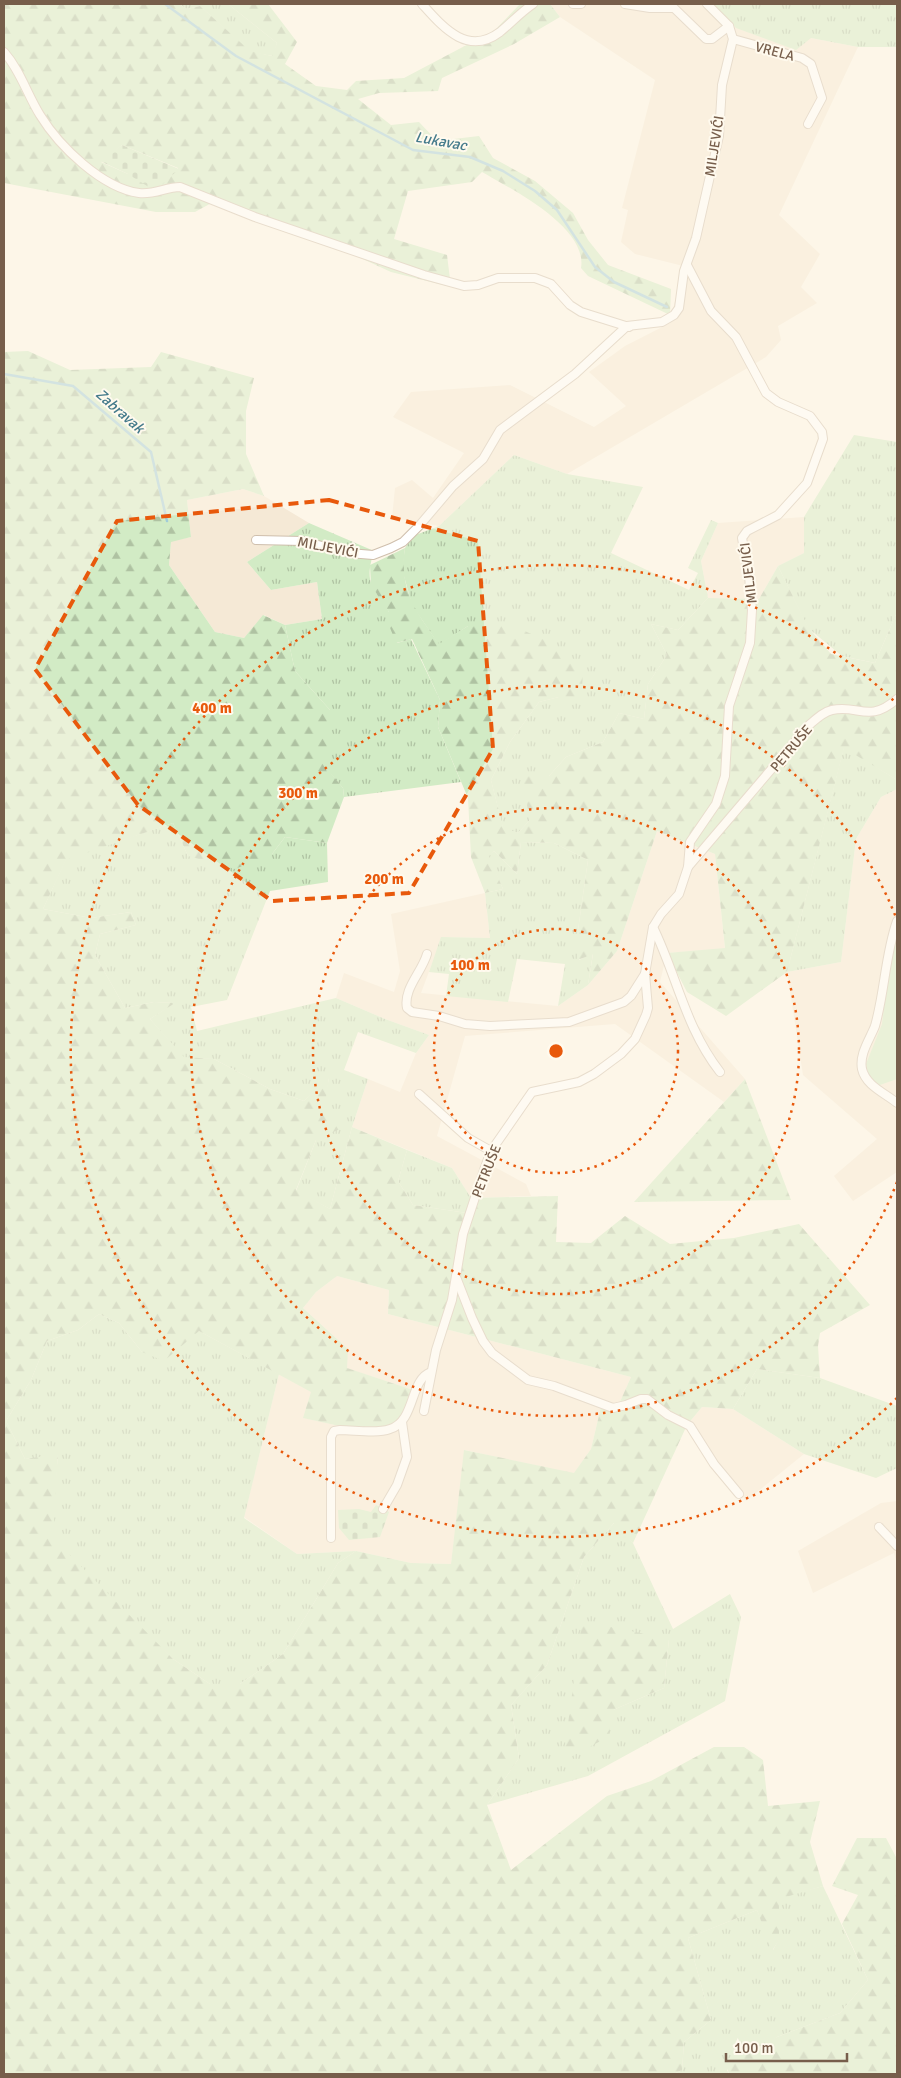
<svg xmlns="http://www.w3.org/2000/svg" width="901" height="2078" font-family="Signika,sans-serif">
<defs>
<pattern id="grass-tufts" width="24" height="20" patternUnits="userSpaceOnUse" patternTransform="scale(1.25)"><rect width="24" height="20" fill="#d2ebc5"/><path d="M3 7l-1-3M5 7V3M7 7l1-3M15 17l-1-3M17 17v-4M19 17l1-3" fill="none" stroke="#afc2a2"/></pattern>
<pattern id="forest-firs" width="22" height="20" patternUnits="userSpaceOnUse" patternTransform="scale(1.25)"><rect width="22" height="20" fill="#d2ebc5"/><path d="M5 1l3.5 6h-7zM16 11l3.5 6h-7z" fill="#afc2a2"/></pattern>
<pattern id="cemetery-stones" width="16" height="16" patternUnits="userSpaceOnUse" patternTransform="scale(1.25)"><rect width="16" height="16" fill="#d2ebc5"/><path d="M2 7V4a2 2 0 0 1 4 0v3zM10 15v-3a2 2 0 0 1 4 0v3z" fill="#afc2a2"/></pattern>
</defs>
<rect width="100%" height="100%" fill="#fdf6e8"/>
<g fill="#f5e9d6">
<path d="M550 4H704L811 38 858 47 779 215 820 254 801 287 817 303 778 326 781 340 766 357 567 474 514 455 439 526 392 518 395 488 412 480 433 498 464 453 393 417 411 392 510 385 594 427 626 406 589 372 625 346 670 323 683 266 635 254 621 242 628 210 622 208 655 80 560 17Z"/>
<path d="M243 489 264 496 309 523 247 562 271 590 317 582 322 619 285 625 264 615 244 638 215 632 169 565 171 541 191 537 187 500Z"/>
<path d="M804 517V553L778 566 759 599 708 598 701 561 718 523Z"/>
<path d="M897 789V1172L853 1201 834 1176 877 1139 803 1075 787 972 841 962 856 839 881 797Z"/>
<path d="M657 831 715 854 725 949 667 953 660 982 745 1079 724 1102 615 1024 465 1036 437 1136 526 1184 531 1196 471 1198 452 1168 352 1127 368 1079 400 1092 416 1053 429 1035 385 1019 336 998 344 973 394 992 400 971 391 914 485 893 490 938 442 937 421 993 558 1006 588 985 617 951Z"/>
<path d="M337 1276 389 1290 388 1314 631 1377 619 1404 601 1407 591 1449 574 1474 465 1450 451 1564 411 1563 356 1551 297 1554 244 1517 279 1374 312 1392 304 1418 344 1427 413 1390 346 1368 348 1349 303 1308 316 1292Z"/>
<path d="M702 1407 733 1409 804 1454 746 1501 687 1425Z"/>
<path d="M897 1501V1564L894 1553 813 1593 798 1551 881 1503Z"/>
</g>
<g fill="url(#grass-tufts)" fill-rule="evenodd">
<path d="M179 4H228L277 43 273 56 250 52 200 6 187 9Z"/>
<path d="M712 4H896L897 47H858L811 38 796 50 736 28Z"/>
<path d="M854 435 897 442V612L875 663 842 656 808 628 778 566 804 553V517Z"/>
<path d="M514 455 567 474 643 487 611 553 689 590 698 573 688 568 711 520 718 523 701 561 708 598 678 630 651 624 667 655 648 684 644 719 619 713 603 742 566 757 549 776 530 820 518 833 503 828 491 780 510 742 539 702 559 697 468 626 439 645 412 605 402 569 405 548 413 536 439 526Z"/>
<path d="M309 523 374 551C362 590 377 584 389 612 393 622 394 634 397 643L411 639 440 700 438 727 461 782 344 797 343 788 319 760 330 710 295 671 285 625 322 619 317 582 271 590 247 562Z"/>
<path d="M844 747 897 780V789L881 797 856 839 841 962 787 972Z"/>
<path d="M173 823 188 856 272 854 285 837 327 843 328 882 270 891 227 1000 191 1007 197 1031 336 998 385 1019 429 1035 416 1053 358 1032 344 1070 368 1079 352 1127 330 1209 296 1191 316 1140 329 1078 304 1101 270 1089 214 1059 184 1058 150 1019 174 1003 154 1002 125 1008 95 955 100 934 136 925 131 912 91 918 43 909 66 859Z"/>
<path d="M521 842 554 843 588 860 578 930 579 960 593 953 588 985 558 1006 565 964 517 959 508 1002 446 996 449 974 429 972 441 937 490 938 485 893 503 889 488 856 494 851 517 874Z"/>
<path d="M407 1150 452 1168 471 1198 467 1213 413 1205 398 1181Z"/>
<path d="M99 1314 119 1323 142 1352 199 1331 279 1374 244 1518 297 1554 356 1551 338 1563 283 1654 240 1684H210L173 1659 50 1544 58 1455 25 1459 6 1421 31 1380 47 1341 78 1330Z"/>
<path d="M757 1369 820 1378 897 1406V1468L876 1478 804 1454 733 1409Z"/>
<path d="M615 1522 633 1543 673 1629 730 1594 741 1617 725 1701 588 1776 487 1805 519 1758 511 1705 547 1665 584 1557ZM669 1639 664 1688 613 1710Z"/>
<path d="M823 1886 868 1980 840 2013 777 2037 727 2070 729 2074H674L682 2070 684 2042 711 2020 688 1938 757 1910 773 1950 779 1939V1898Z"/>
</g>
<g fill="url(#forest-firs)" fill-rule="evenodd">
<path d="M4 4H179L187 9 200 6 250 51 272 56 277 43 228 4H268L297 42 285 64 316 86 347 90 356 81 404 78 495 30 520 4H550L560 17 514 44 442 78 438 91 379 93 358 99 391 125 419 122 437 141 479 136 493 158 535 181 573 213 588 240 608 265 671 289 670 315 588 276 581 268C588 227 511 189 482 172L472 182 408 191 394 239 447 255 451 287 391 272 291 226 217 200 195 212H156L4 183ZM122 145 178 168V169L128 174 101 162Z"/>
<path d="M28 351 70 370 151 367 161 352 254 378 246 411V454L264 496 243 489 187 500 191 537 171 542 169 565 215 632 244 638 263 615 285 625 295 671 330 710 332 743 320 760 343 788 344 797 327 843 285 837 272 854 235 869 188 856 173 823 66 860 43 909 91 918 131 912 136 925 100 934 95 955 125 1008 154 1002 175 1003 150 1019 184 1057 214 1059 270 1089 304 1101 329 1077 324 1113 340 1129 316 1140 296 1190 330 1209 352 1127 407 1150 398 1181 413 1205 467 1213 471 1198 558 1196 556 1242 591 1243 625 1216 670 1244 734 1238 799 1224 870 1305 820 1333 818 1346 820 1378 757 1369 733 1409 702 1407 687 1425 633 1543 614 1523 584 1557 547 1665 511 1705 519 1758 487 1805 511 1870 607 1796 651 1781 714 1747H744L763 1760 768 1806 820 1801 810 1842 823 1886 779 1899V1940L772 1951 757 1910 688 1938 711 2020 684 2042 682 2070 674 2074H4V352ZM337 1276 389 1290 388 1314 631 1377 619 1404 601 1407 591 1449 574 1473 464 1450 451 1564 411 1563 356 1551 338 1563 283 1654 240 1684H210L173 1659 53 1538 58 1454 25 1459 6 1421 31 1380 47 1341 78 1330 99 1314 119 1323 142 1352 164 1361 199 1331 311 1392 303 1418 344 1427H392L404 1415 413 1390 347 1368 348 1349 303 1308 316 1292Z"/>
<path d="M405 548C399 591 416 611 439 644L468 626H514L555 645 583 673 581 701 559 697 539 702 510 742 491 780 503 827 518 833 530 820 521 775 549 776 566 757 603 742 619 713 644 719 648 684 667 655 651 624 678 630 708 598 759 599 778 566 808 627 831 654 875 663 897 612V780L844 748 787 972 726 1016 687 992 667 953 725 948 715 854 657 831 617 951 588 985 593 954 578 960V930L588 860 554 843 521 842 517 874 494 851 489 856 503 889 485 893 471 857 468 798 438 727 440 700 412 639 396 643 387 620 389 612 371 585 370 565Z"/>
<path d="M745 1079 791 1200 634 1202Z"/>
<path d="M582 1621 669 1639 664 1688 613 1710 608 1737 563 1761Z"/>
<path d="M857 1838H886L897 1859V2074H729L725 2060 777 2037 840 2013 868 1980 842 1924 858 1895 832 1886Z"/>
</g>
<g fill="url(#cemetery-stones)">
<path d="M122 145 179 169 155 191 128 174 100 161Z"/>
<path d="M376 1505 389 1512 380 1537 349 1540 339 1528 338 1510 359 1509 371 1512Z"/>
</g>
<path fill="#d2ebc5" d="M897 931V1079L877 1086 869 1077 866 1064 882 1024 888 974Z"/>
<g fill="none" stroke-linecap="round" stroke-linejoin="round">
<g stroke="#a1ccd9" stroke-width="2.5">
<path d="M165 4 236 56 413 150 470 157 503 171 535 191 557 210 595 267 614 282 667 307"/>
<path d="M4 374 73 386 151 452 167 521"/>
</g>
<g stroke="#cfbfad" stroke-width="10">
<g id="minor">
<path d="M422 4C442 26 467 57 500 32 511 23 521 12 533 4"/>
<path d="M573 4H581"/>
<path d="M625 4 650 8H674L706 39H712L729 26"/>
<path d="M733 39 802 58 811 64 822 98 808 124"/>
<path d="M4 52C20 70 27 94 40 115 59 146 102 188 139 193 154 195 166 187 180 187L255 217 424 275 464 286 478 285 498 278H535L551 284 570 305 581 312 629 327"/>
<path d="M256 540 303 541 349 553 373 555 391 548 403 542 419 526 453 486 483 459 500 430 575 374 627 326 662 322 674 315 679 308 684 271 696 238 719 136 722 85 733 39 729 26 707 4"/>
<path d="M688 867 809 725C816 719 823 712 832 710 859 704 868 724 897 699"/>
<path d="M897 921C885 955 885 991 875 1026 870 1039 859 1054 862 1069 866 1086 885 1093 897 1103"/>
<path d="M653 927C677 976 685 1027 720 1072"/>
<path d="M427 954C422 972 403 989 407 1008L412 1012 439 1016 465 1024 490 1026 569 1022 624 1002 631 996 645 974"/>
<path d="M419 1094 468 1138 491 1151"/>
<path d="M456 1277 472 1318 483 1341 492 1353 528 1380 554 1386 613 1408 626 1405 641 1399H647L668 1415 690 1426 714 1464 739 1494"/>
<path d="M424 1411 436 1350 452 1300 463 1234 484 1170 491 1151 532 1092 579 1082 594 1074 621 1054 635 1039 646 1015 648 1008 645 974 653 927 661 914 679 894 688 867 690 842 716 804 725 776 729 706 750 643 752 610 749 576 742 538 747 531 778 515 807 483 823 439 822 432 810 416 778 402 766 393 736 337 711 311 687 265"/>
<path d="M383 1509 397 1485 407 1457 402 1422"/>
<path d="M879 1527 897 1546"/>
<path d="M331 1538V1437L334 1431 340 1430C355 1430 376 1434 390 1429 416 1421 409 1380 431 1372"/>
</g>
</g>
<use href="#minor" stroke="#fff" stroke-width="8"/>
</g>
<path d="M0 0H901V2078H0ZM329 500 478 541 493 749 409 893 272 901 138 805 35 669 117 521Z" fill="#fdf6e8" fill-opacity=".55" fill-rule="evenodd"/>
<path fill="none" stroke="#e8590c" stroke-width="4" stroke-dasharray="10 6" stroke-linejoin="round" d="M329 500 478 541 493 749 409 893 272 901 138 805 35 669 117 521Z"/>
<g fill="none" stroke="#e8590c" stroke-width="2.5" stroke-dasharray="2.5 5">
<circle cx="556" cy="1051" r="122"/>
<circle cx="556" cy="1051" r="243"/>
<path d="M897 1182A365 365 0 1 1 897 920"/>
<path d="M897 1398A486 486 0 1 1 897 704"/>
</g>
<g text-anchor="middle" stroke-width="4" stroke-linejoin="round" paint-order="stroke">
<g font-size="14" fill="#775e4b" stroke="#fffaee">
<text transform="translate(775 51) rotate(15)" y="5">VRELA</text>
<text transform="translate(714 146) rotate(-81)" y="5">MILJEVIĆI</text>
<text transform="translate(328 547) rotate(11)" y="5">MILJEVIĆI</text>
<text transform="translate(748 573) rotate(-97)" y="5">MILJEVIĆI</text>
<text transform="translate(791 748) rotate(-50)" y="5">PETRUŠE</text>
<text transform="translate(486 1171) rotate(-68)" y="5">PETRUŠE</text>
</g>
<g font-size="15" font-style="italic" fill="#447a8b" stroke="#fffaee">
<text transform="translate(441 141) rotate(10)" y="5">Lukavac</text>
<text transform="translate(120 411) rotate(41)" y="5">Zabravak</text>
</g>
</g>
<circle cx="556" cy="1051" r="8" fill="#e8590c" stroke="#fffaee" stroke-width="2.5"/>
<g font-size="15" text-anchor="middle" font-weight="bold" fill="#e8590c" stroke="#fffaee" stroke-width="4" stroke-linejoin="round" paint-order="stroke">
<text x="212" y="713">400 m</text>
<text x="298" y="798">300 m</text>
<text x="384" y="884">200 m</text>
<text x="470" y="970">100 m</text>
</g>
<rect width="901" height="2078" fill="none" stroke="#775e4b" stroke-width="10"/>
<path d="M726 2053v8h121v-8" fill="none" stroke="#775e4b" stroke-width="2.5"/>
<text x="734" y="2053" font-size="15" fill="#775e4b" stroke="#fffaee" stroke-width="4" paint-order="stroke">100 m</text>
</svg>
